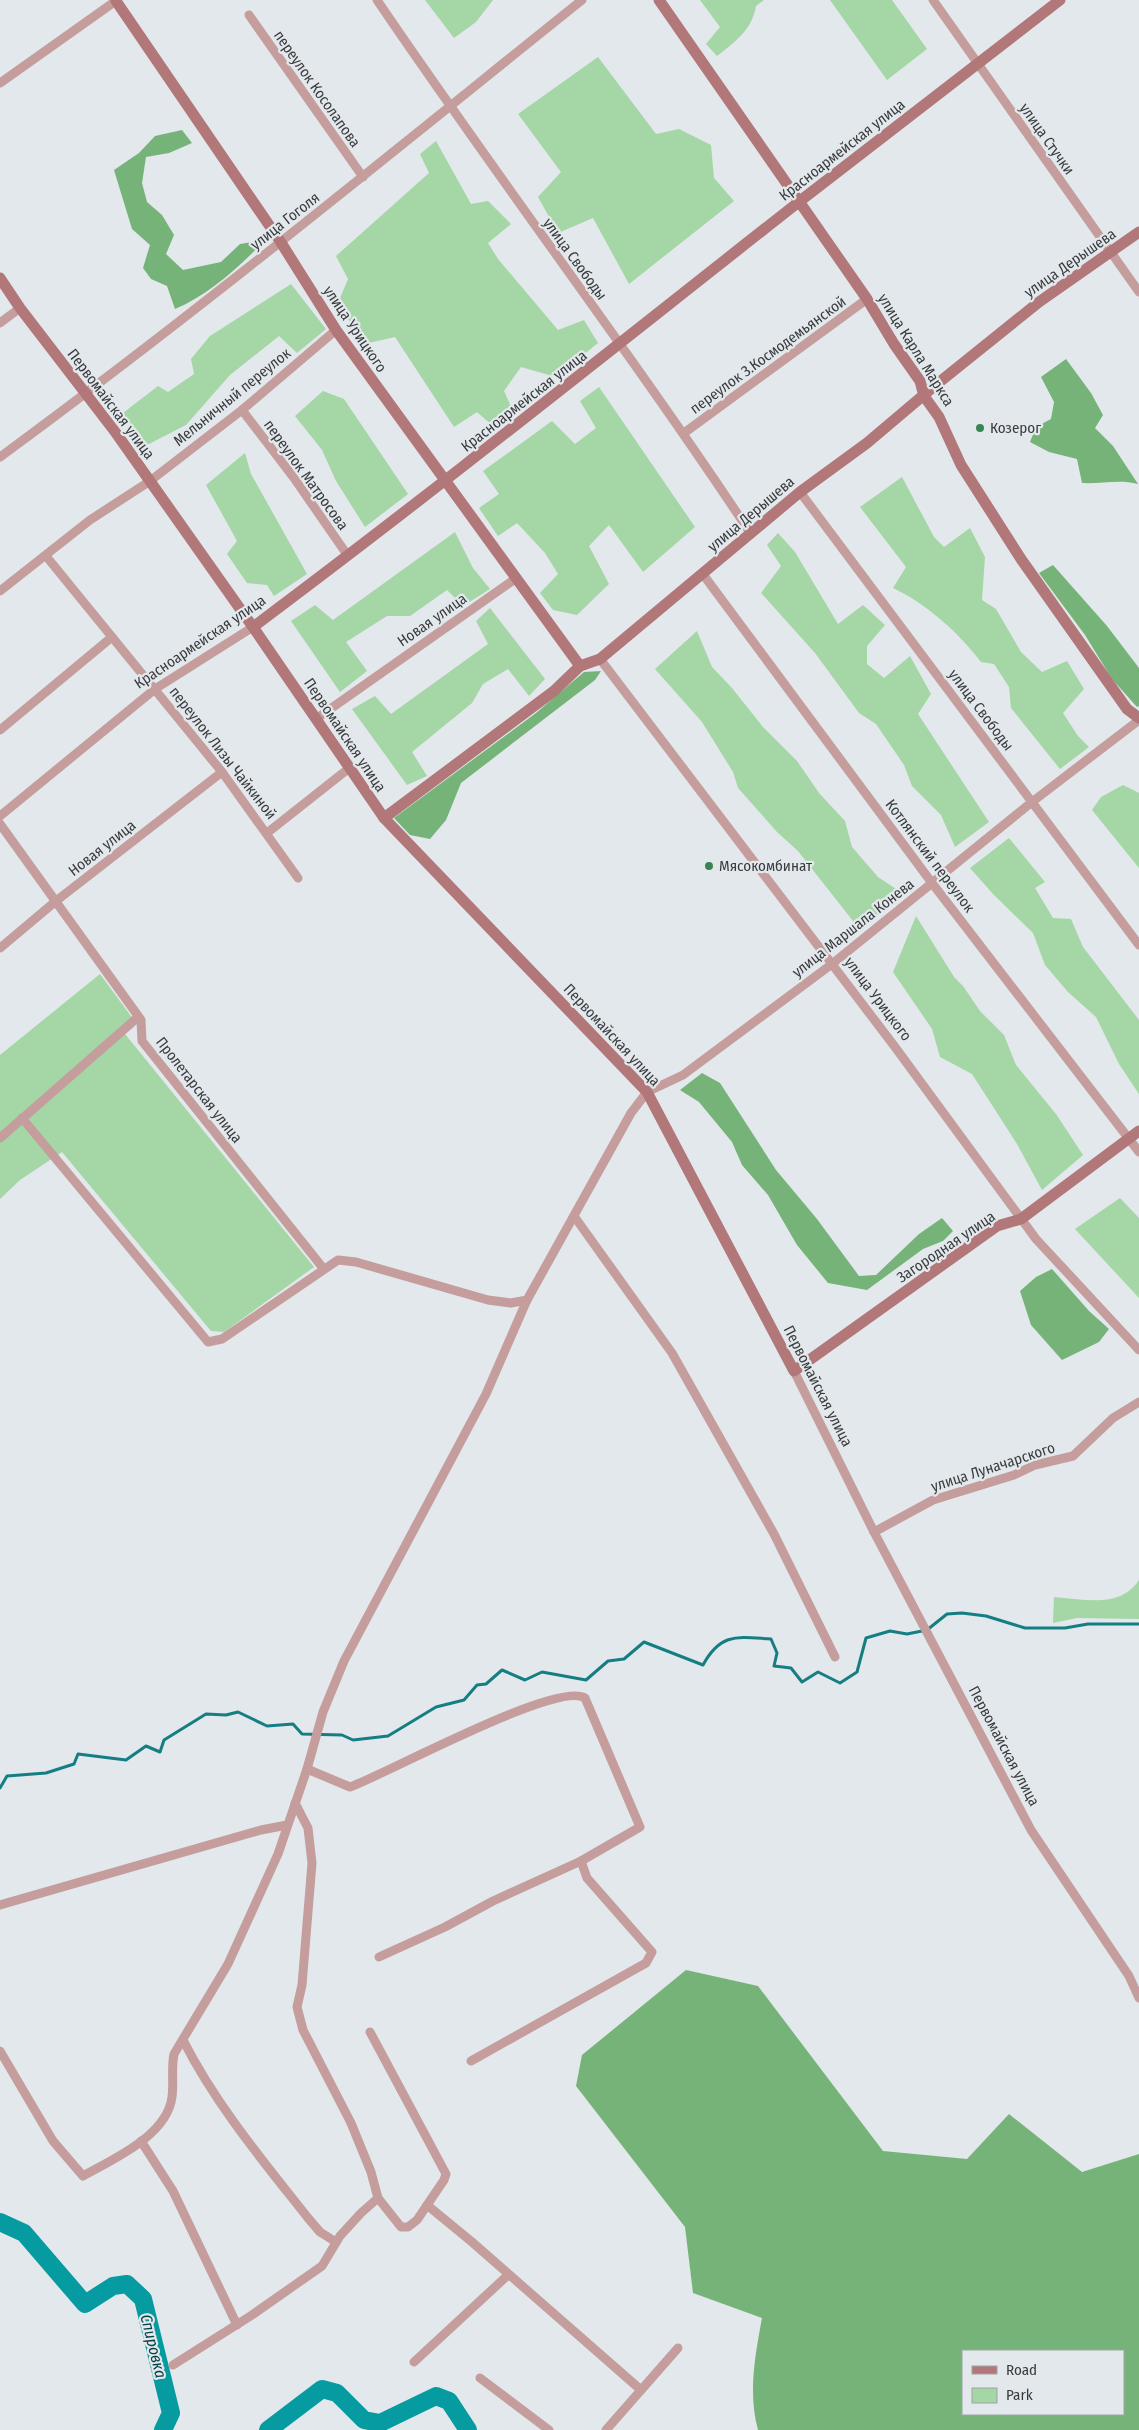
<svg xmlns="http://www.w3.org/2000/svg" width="1139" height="2430" font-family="'Fira Sans Condensed',sans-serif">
<rect width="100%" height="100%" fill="#e2e8ec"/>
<g fill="#a5d6a6">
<path d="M425 0H493L476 22 454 38Z"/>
<path d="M700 0H764L756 6C752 30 735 42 717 56L706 44 720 27Z"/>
<path d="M830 0H892L927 49 887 80Z"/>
<path d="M598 57 656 134 679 129 711 145 714 178 734 201 629 284 593 218 558 233 538 197 561 172 518 114Z"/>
<path d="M436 141 471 204 488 201 511 224 488 243 498 259 558 330 584 320 598 343 556 377 521 367 504 391 514 413 494 427 477 412 454 427 395 337 364 344 338 303 348 279 336 256 429 173 420 154Z"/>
<path d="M291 284 326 329 297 353 279 336 230 375 186 425 145 446 123 413 158 386 168 392 194 374 191 359 210 336Z"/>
<path d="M599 387 695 527 643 572 609 525 589 546 609 584 577 615 553 610 540 593 558 574 545 553 517 523 498 536 479 508 499 494 483 471 552 421 575 444 596 428 580 401Z"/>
<path d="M323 391 344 399 408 494 365 527 336 481 322 450 295 416Z"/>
<path d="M245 453 251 474 307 574 274 596 267 585 247 583 227 554 237 541 206 485Z"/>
<path d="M902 477 934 537 944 547 970 528 985 557 982 600 996 609 1021 652 1042 672 1067 661 1084 689 1063 713 1078 736 1089 747 1060 769 1011 708 1009 687 994 664 981 662C959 633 927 604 893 588L906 567 860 507Z"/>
<path d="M455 532 473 568 490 589 463 606 447 590 410 616H387L346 642 367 671 340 692 291 621 315 605 333 620Z"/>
<path d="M778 533 795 552 838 624 863 605 885 625 867 646V664L884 678 910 656 931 694 918 714 989 822 955 847 941 815 912 786 904 765 876 724 859 713 815 653 761 593 781 566 767 545Z"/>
<path d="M490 608 545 679 529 696 508 669 483 684 472 703 412 752 427 776 407 785 352 709 375 696 391 714 488 644 476 621Z"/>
<path d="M697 631 712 667 732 688 763 727 797 761 819 793 845 821 852 847 878 877 902 893 860 930 798 851 777 832 738 788 733 772 702 722 655 669Z"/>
<path d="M1123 785 1139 793V868L1092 810 1101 797Z"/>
<path d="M1009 838 1045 882 1035 888 1053 918 1071 919 1083 947 1139 1020V1094L1119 1064 1096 1017 1068 992 1045 965 1033 933 993 894 970 868Z"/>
<path d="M916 916 954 977 963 986 980 1011 1004 1035 1016 1065 1056 1114 1083 1155 1042 1190 1017 1144 972 1074 940 1057 932 1029 893 972Z"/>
<path d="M100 974 136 1023 125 1034 314 1267 224 1332 211 1331 62 1152 20 1180 0 1199V1055Z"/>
<path d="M1120 1198 1139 1218V1298L1075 1229Z"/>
<path d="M1139 1580V1619L1077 1618 1053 1623 1054 1597C1084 1599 1120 1609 1139 1580Z"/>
</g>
<g fill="#76b378" fill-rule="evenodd">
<path d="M182 130 192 143 169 153 146 157 142 183 147 202 162 215 174 235 166 254 183 270 221 262 240 244 265 240C240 266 209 295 175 309L167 286 151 279 143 268 150 245 132 229 114 170 139 153 155 136Z"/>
<path d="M1066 359 1091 393 1103 415 1095 428 1113 446 1138 484C1120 479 1101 484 1082 483L1077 459 1049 452 1030 442 1036 427 1051 419 1054 402 1041 377Z"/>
<path d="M1053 565 1107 626 1139 668V706L1137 707 1112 679 1085 635 1039 573Z"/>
<path d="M601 671 595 680 461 783 446 820 430 839 410 835 394 818 536 713 584 672Z"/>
<path d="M702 1073 720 1083 776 1170 817 1219 859 1276 876 1275 919 1234 942 1218 953 1231 943 1241 923 1249 867 1290 828 1283 797 1245 768 1195 742 1165 732 1142 699 1102 680 1090Z"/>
<path d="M1052 1269 1089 1311 1109 1329 1099 1342 1062 1360 1031 1325 1020 1291 1036 1277Z"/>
<path d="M686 1970 758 1986 883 2151 967 2159 1009 2114 1082 2172 1139 2154V2430H758C748 2393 755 2356 762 2318L693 2293 685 2227 576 2086 582 2055ZM963 2351H1123V2414H963Z"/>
</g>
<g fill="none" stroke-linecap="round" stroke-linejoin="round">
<path stroke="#157e82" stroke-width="3" d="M0 1788 7 1776 46 1773 74 1764 78 1754 126 1760 146 1746 160 1752 164 1740 206 1714 226 1715 238 1712 267 1726 293 1724 302 1734 342 1735 353 1740 388 1736 436 1707 464 1700 477 1685 486 1684 502 1670 525 1680 542 1672 586 1680 608 1661 624 1659 644 1642 703 1665C721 1632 738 1637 771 1639L777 1653 774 1666 791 1668 802 1682 818 1672 840 1683 857 1672 866 1638 890 1631 907 1634 927 1630 947 1614 962 1613 986 1616 1025 1628H1065L1088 1624H1139"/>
<g stroke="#059ba0" stroke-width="18">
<path d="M0 2222 24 2233 85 2304 113 2286 127 2284 143 2299 171 2413 163 2430"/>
<path d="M268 2430 322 2389 337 2393 364 2420 380 2423 436 2396 449 2401 468 2430"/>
</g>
<g stroke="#c59d9d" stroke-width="9">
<path d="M377 0C499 180 631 353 751 534"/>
<path d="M933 0 1139 292"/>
<path d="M249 15 363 177"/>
<path d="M0 83 117 0"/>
<path d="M0 323 20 308"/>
<path d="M242 410 294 478 348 556"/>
<path d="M684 433 867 299"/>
<path d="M0 457C199 311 390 154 582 0"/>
<path d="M800 492 1139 945"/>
<path d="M46 556 222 772 298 878"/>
<path d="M702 573 932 883 1139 1152"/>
<path d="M0 591 90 520 150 481 242 410 336 330"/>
<path d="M600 659 895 1047 1036 1239 1139 1350"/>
<path d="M316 719 515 579"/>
<path d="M0 730 112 637"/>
<path d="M0 816 155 689 253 627"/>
<path d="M0 824 141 1020 142 1041 323 1268"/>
<path d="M267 833 348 769"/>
<path d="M0 948 56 901 222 772"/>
<path d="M22 1118 208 1342 222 1339 338 1260 356 1262 488 1300 511 1303 527 1300 631 1113 647 1092 683 1075 832 964 1032 802 1139 720"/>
<path d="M0 1138 138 1017"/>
<path d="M574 1216 672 1353 774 1534 835 1657"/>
<path d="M794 1371 874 1532 1031 1830 1129 1976 1139 1998"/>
<path d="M874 1532 933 1500 1014 1475 1035 1465 1073 1456 1113 1418 1139 1402"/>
<path d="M307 1769 350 1787C386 1774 558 1680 585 1698L640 1827 581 1861 493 1901 445 1927 379 1957"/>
<path d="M295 1803 308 1828 312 1863 302 1985 297 2007 303 2030 351 2123 371 2172 378 2198 401 2227H408L417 2220 444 2180 446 2174 370 2032"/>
<path d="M0 1905 261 1830 287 1825"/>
<path d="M183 2040C216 2105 263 2161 308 2218L320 2232 336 2242"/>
<path d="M0 2051 53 2141 83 2176C113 2159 167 2136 172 2097 174 2082 171 2069 174 2054L228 1964 278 1854 307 1769 323 1712 344 1661 486 1394 527 1300"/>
<path d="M471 2061 646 1963 652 1952 587 1878 581 1861"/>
<path d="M141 2141 173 2191 237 2325"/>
<path d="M427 2205 472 2242 641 2390"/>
<path d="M414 2362 508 2275"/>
<path d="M173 2365 252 2315 322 2266 340 2236 361 2213 378 2198"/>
<path d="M480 2378 549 2430"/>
<path d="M606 2430 678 2348"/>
</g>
<g stroke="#b27879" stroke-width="11">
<path d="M659 0 867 299 894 344 920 381 924 396 939 417 961 465 1021 559 1127 709 1139 718"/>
<path d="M116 1 280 241 336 330 580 666"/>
<path d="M0 278 20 308 116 433 253 627 384 818 647 1092 794 1371 997 1226 1021 1219 1139 1131"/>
<path d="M253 627C439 488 618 344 800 201 887 134 974 67 1060 0"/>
<path d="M384 818 554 691 580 666 600 659 800 492 867 443 932 388 1039 302 1139 232"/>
</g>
</g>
<g fill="#388453" stroke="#e2e8ec" stroke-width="2">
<circle cx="980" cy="428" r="5"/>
<circle cx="709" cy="866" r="5"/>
</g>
<g text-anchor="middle" stroke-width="4.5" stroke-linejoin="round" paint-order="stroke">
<g font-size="15" fill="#393b3d" stroke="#e2e8ec">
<text transform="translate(317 89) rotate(55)" y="5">переулок Косолапова</text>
<text transform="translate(1047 139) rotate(55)" y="5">улица Стучки</text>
<text transform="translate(842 150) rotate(-38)" y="5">Красноармейская улица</text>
<text transform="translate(285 221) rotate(-38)" y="5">улица Гоголя</text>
<text transform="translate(575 259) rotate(54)" y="5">улица Свободы</text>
<text transform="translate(1070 263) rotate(-35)" y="5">улица Дерышева</text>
<text transform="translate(355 329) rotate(56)" y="5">улица Урицкого</text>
<text transform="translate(916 350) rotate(58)" y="5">улица Карла Маркса</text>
<text transform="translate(768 355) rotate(-36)" y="5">переулок З.Космодемьянской</text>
<text transform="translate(232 397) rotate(-39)" y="5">Мельничный переулок</text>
<text transform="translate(524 401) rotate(-38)" y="5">Красноармейская улица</text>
<text transform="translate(111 404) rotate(53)" y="5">Первомайская улица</text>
<text transform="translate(306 475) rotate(54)" y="5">переулок Матросова</text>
<text transform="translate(751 514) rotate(-40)" y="5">улица Дерышева</text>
<text transform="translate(432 620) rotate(-35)" y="5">Новая улица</text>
<text transform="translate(200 642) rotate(-34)" y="5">Красноармейская улица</text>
<text transform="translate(981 710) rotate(53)" y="5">улица Свободы</text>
<text transform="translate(345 735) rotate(56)" y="5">Первомайская улица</text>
<text transform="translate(223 753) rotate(52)" y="5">переулок Лизы Чайкиной</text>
<text transform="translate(102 848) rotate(-38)" y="5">Новая улица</text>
<text transform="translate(930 856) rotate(53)" y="5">Котлянский переулок</text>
<text transform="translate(853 928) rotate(-38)" y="5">улица Маршала Конева</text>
<text transform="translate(878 999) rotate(53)" y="5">улица Урицкого</text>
<text transform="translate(612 1035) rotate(47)" y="5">Первомайская улица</text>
<text transform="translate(199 1090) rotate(52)" y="5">Пролетарская улица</text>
<text transform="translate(946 1247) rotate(-34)" y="5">Загородная улица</text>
<text transform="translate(818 1386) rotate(63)" y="5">Первомайская улица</text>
<text transform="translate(993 1467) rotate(-18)" y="5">улица Луначарского</text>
<text transform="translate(1004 1746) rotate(62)" y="5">Первомайская улица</text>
</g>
<g font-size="15" fill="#393b3d" stroke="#e2e8ec" text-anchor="start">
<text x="990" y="433">Козерог</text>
<text x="719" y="871">Мясокомбинат</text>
</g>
<g font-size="16" font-style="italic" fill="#084143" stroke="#e2e8ec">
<text transform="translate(154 2346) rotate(76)" y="6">Спировка</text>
</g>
</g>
<rect x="962" y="2350" width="162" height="65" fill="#e2e8ec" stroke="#9ea3a6"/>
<rect x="972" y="2366" width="25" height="8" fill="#b27879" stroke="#9ea3a6"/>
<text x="1006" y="2375" font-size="15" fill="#393b3d">Road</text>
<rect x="972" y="2388" width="25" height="15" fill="#a5d6a6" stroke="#9ea3a6"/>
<text x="1006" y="2400" font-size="15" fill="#393b3d">Park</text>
</svg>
